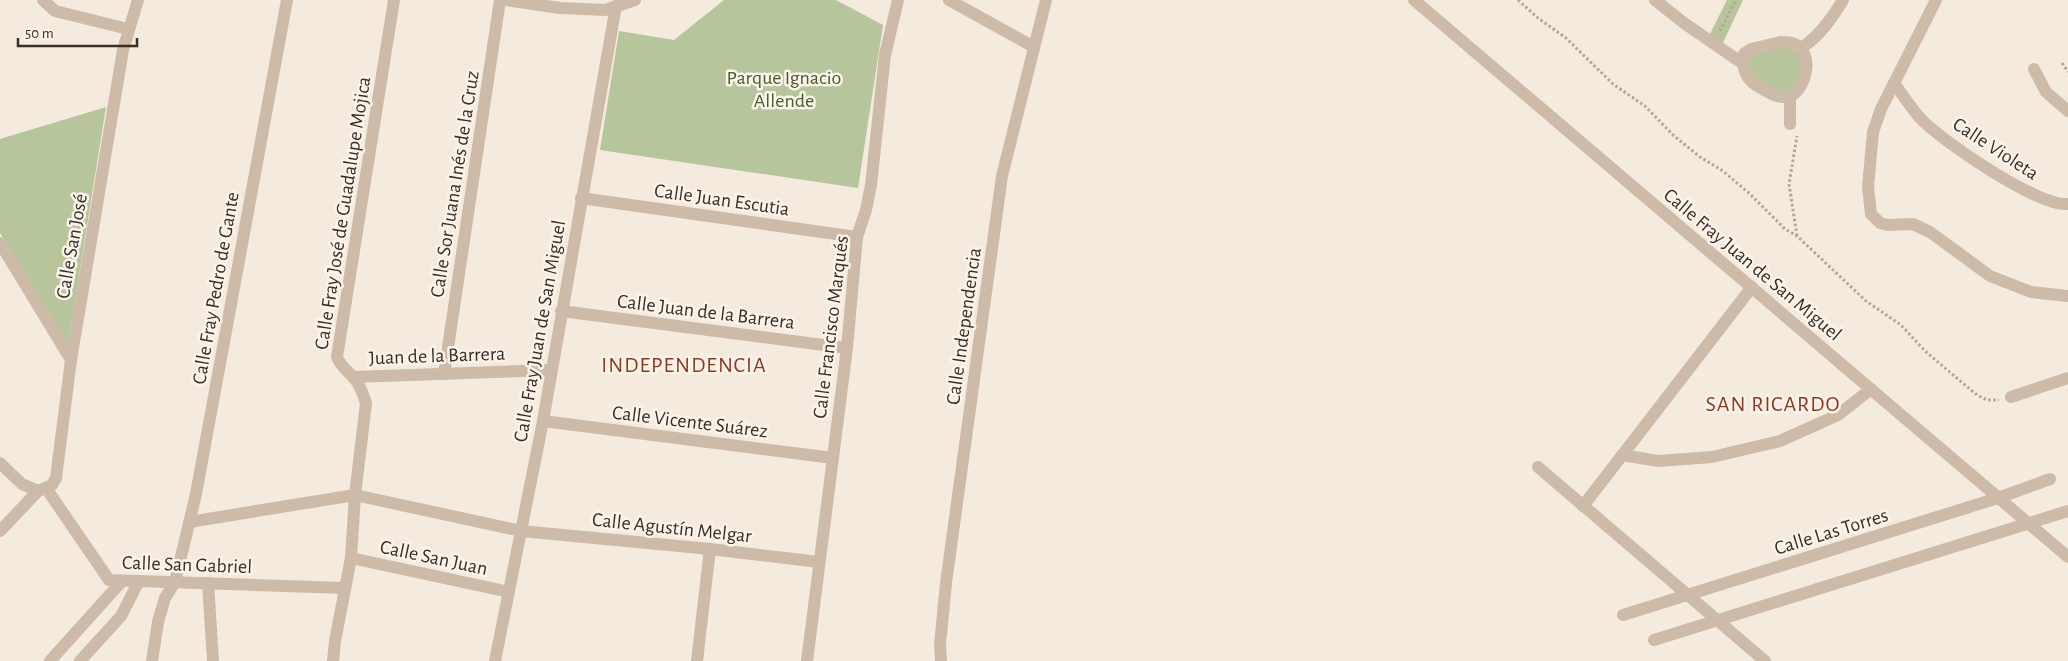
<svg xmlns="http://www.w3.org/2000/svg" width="2068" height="661" font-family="'Alegreya Sans',sans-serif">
<rect width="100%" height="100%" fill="#f5eade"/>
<g fill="#b7c59c">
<path d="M724 0H836L883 25 858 188 600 150 619 31 674 40Z"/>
<path d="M1727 0H1743L1721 47 1708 38Z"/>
<path d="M1780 42 1807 58 1790 97 1755 85 1744 54Z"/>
<path d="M106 107 68 344 0 233V139Z"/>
</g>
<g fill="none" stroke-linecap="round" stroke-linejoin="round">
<g stroke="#baa392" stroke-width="3" stroke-dasharray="2.5 2.5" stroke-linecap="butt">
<path d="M1518 0 1538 18 1566 38 1613 84 1645 106 1673 135 1700 157 1723 171 1750 194 1785 229 1797 236 1866 301 1901 325 1926 352 1977 395 1987 400H1999"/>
<path d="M1720 31 1736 0"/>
<path d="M2062 63 2068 72"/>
<path d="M1797 236 1789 184 1797 136"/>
</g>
<g stroke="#cebaa8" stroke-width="12">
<path d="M43 0 55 11 128 29"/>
<path d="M505 0 560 8 605 10 635 0"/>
<path d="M949 0 1034 47"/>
<path d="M1414 0 2068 557"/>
<path d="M1655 0 1684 23 1742 63"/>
<path d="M1936 0 1881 109 1873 132 1868 187 1871 214 1880 223 1888 225 1913 224 1930 232 1990 276 2031 292 2068 296"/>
<path d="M1780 42C1784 42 1790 42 1795 44 1816 54 1805 94 1787 97 1776 98 1768 92 1759 87 1746 80 1742 68 1744 54L1751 49Z"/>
<path d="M1801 48C1819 37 1832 18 1843 0"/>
<path d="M2034 69 2046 92 2068 111"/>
<path d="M1894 83C1902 94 1910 106 1919 117 1940 140 2038 207 2068 204"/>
<path d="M1790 97V124"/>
<path d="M581 198 857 237"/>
<path d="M0 243 71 360"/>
<path d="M561 311 847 348"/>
<path d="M444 374 500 0"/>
<path d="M354 377 551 370"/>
<path d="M2011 397 2068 378"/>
<path d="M543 421 833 458"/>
<path d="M1622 455 1658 461 1712 457 1780 441 1838 415 1871 389"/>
<path d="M0 463 22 484 38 491"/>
<path d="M1538 467 1765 661"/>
<path d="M46 488 109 580 345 588"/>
<path d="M1583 506 1752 287"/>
<path d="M189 522 355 495 521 531 710 549 819 562"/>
<path d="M0 531 38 491 52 485 56 478 71 360 123 50 138 0"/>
<path d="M351 558 509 592"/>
<path d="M208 583 213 661"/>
<path d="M1623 615 1998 498 2050 479"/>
<path d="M1654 640 2068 511"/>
<path d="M50 661 122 581"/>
<path d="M80 661 121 616 139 581"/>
<path d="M152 661 158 622 165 598 175 582 196 494 287 0"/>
<path d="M333 661 335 641 351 558 355 495 366 403C363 394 360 384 353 377 347 370 341 367 337 357L394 0"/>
<path d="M495 661 543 421 616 6"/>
<path d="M697 661 710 549"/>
<path d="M807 661 847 348 857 237 866 210 871 185 885 55 898 0"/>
</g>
<path stroke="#cebaa8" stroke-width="12" d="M941 661 940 645 946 583 1002 176 1046 0"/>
</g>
<g text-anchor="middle" stroke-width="5" stroke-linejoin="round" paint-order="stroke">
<g font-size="20" fill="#495b2a" stroke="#fbf4eb">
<text x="784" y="84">Parque Ignacio<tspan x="784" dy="23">Allende</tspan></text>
</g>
<g font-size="20" fill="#3a2e29" stroke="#fbf4eb">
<text transform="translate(1996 148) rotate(33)" y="7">Calle Violeta</text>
<text transform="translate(454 184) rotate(-81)" y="7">Calle Sor Juana Inés de la Cruz</text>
<text transform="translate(722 199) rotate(8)" y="7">Calle Juan Escutia</text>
<text transform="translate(342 213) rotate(-81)" y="7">Calle Fray José de Guadalupe Mojica</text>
<text transform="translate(71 246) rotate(-80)" y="7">Calle San José</text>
<text transform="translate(1753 264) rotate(40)" y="7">Calle Fray Juan de San Miguel</text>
<text transform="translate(215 288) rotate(-80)" y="7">Calle Fray Pedro de Gante</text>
<text transform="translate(706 311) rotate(7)" y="7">Calle Juan de la Barrera</text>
<text transform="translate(963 326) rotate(-82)" y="7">Calle Independencia</text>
<text transform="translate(830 327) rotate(-83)" y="7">Calle Francisco Marqués</text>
<text transform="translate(539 331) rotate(-80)" y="7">Calle Fray Juan de San Miguel</text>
<text transform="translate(437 355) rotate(-2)" y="7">Juan de la Barrera</text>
<text transform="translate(690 421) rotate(7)" y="7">Calle Vicente Suárez</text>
<text transform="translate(672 527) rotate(6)" y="7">Calle Agustín Melgar</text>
<text transform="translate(1831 531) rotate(-17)" y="7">Calle Las Torres</text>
<text transform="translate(434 557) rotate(12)" y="7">Calle San Juan</text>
<text transform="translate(187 564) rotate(2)" y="7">Calle San Gabriel</text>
</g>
<g font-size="22" letter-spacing="1" fill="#91371b" stroke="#fbf4eb">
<text x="684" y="372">INDEPENDENCIA</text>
<text x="1773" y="411">SAN RICARDO</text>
</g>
</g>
<path d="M18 38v8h119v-8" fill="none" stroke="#3a2e29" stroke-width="2.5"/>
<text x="25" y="38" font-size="15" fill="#3a2e29" stroke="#fbf4eb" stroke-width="4" paint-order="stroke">50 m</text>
</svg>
